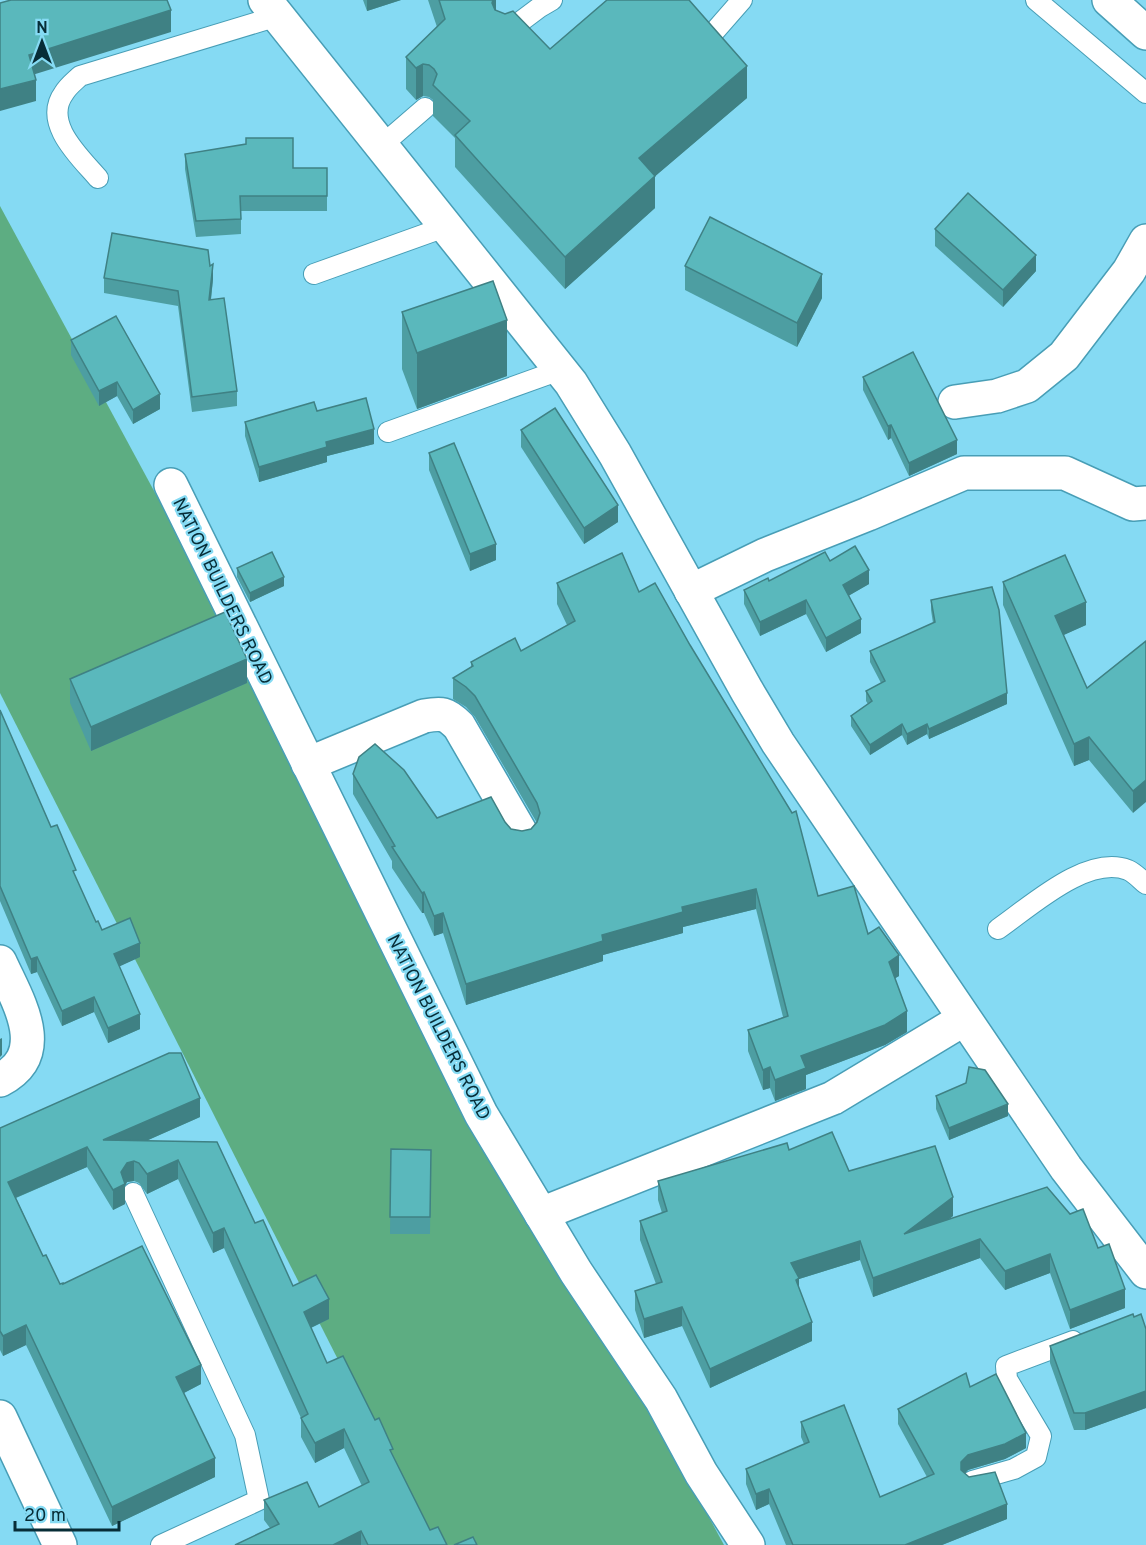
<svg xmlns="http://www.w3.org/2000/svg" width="1146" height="1545" font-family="Overpass,sans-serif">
<rect width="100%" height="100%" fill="#85daf3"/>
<path fill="#5dad82" d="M0 206 724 1545H432L0 693Z"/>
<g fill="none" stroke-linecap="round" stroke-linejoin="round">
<g stroke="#489eb6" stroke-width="22">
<g id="service">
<path d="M1036 0 1146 93"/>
<path d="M714 32 742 0"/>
<path d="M504 34 540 7 552 0"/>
<path d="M381 146 425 108"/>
<path d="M98 178C80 157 42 123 64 93 68 86 75 81 80 76L278 16"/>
<path d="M314 274 445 227"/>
<path d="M388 432 560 370"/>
<path d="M998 929C1030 907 1087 854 1128 870 1135 873 1141 880 1146 884"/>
<path d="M133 1193 245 1435 259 1500 161 1545"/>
<path d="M972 1481 1014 1469 1036 1457 1041 1436 1007 1379 1006 1366 1073 1341"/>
</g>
</g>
<g stroke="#489eb6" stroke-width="36">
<g id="minor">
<path d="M265 0 571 383 615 454 747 691 778 743 1066 1168 1146 1272"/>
<path d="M955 402 997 396 1027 386 1064 356 1129 271 1146 241"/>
<path d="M171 485 481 1114 576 1272 661 1399 701 1473 748 1545"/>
<path d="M691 591 765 555 868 514 964 473H1065L1133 504 1146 503"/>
<path d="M308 764 424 716C442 713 446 713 459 726L521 833"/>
<path d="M0 962C17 1000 52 1053 0 1080"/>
<path d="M541 1214 833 1098 964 1019"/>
<path d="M0 1417 60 1545"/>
</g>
</g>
<g stroke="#489eb6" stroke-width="36">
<path id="secondary" d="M1109 0 1146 33"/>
</g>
<use href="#service" stroke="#fff" stroke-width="20"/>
<use href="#minor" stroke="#fff" stroke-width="33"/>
<use href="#secondary" stroke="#fff" stroke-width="33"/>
</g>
<g fill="#4d9ea2">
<path d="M363 0H401L367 11Z"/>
<path d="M428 0H496V10L550 49 747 98 655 176V208L565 289 455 167V138L433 116V100L429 97 423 96 416 100 406 89V57L437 27Z"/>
<path d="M185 154 293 168H327V211H241V234L196 237 185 169Z"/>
<path d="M935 229 1036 271 1003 307 935 246Z"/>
<path d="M210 266 213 279 211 300 237 391V406L192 412 178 306 104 293V278Z"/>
<path d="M685 266 822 298 797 347 685 290Z"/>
<path d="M402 312 507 376 417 409 402 369Z"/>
<path d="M71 340 160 409 133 424 117 396 99 406 71 355Z"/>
<path d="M863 377 957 454 909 476 891 438 888 440 863 390Z"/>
<path d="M317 411 374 444 327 456V462L259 482 245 436V422Z"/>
<path d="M521 430 618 522 584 544 521 447Z"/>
<path d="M429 453 496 560 470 571 429 470Z"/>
<path d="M830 561 869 584 848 596 861 633 826 652 806 614 760 636 744 604V590Z"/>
<path d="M237 568 284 586 250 602 237 577Z"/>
<path d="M1003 582 1086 625 1063 635 1087 688 1146 641 1133 813 1089 760 1074 766 1003 605Z"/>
<path d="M557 583 639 592 818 896 868 934 899 976 895 978 907 1032 885 1045 806 1075V1089L775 1101 770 1088 763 1090 748 1051V1030L783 1017 756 909 683 927V933L603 955V961L466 1005 443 933 434 936 424 913H422L392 868V861L353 794V774L437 818 505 822 511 829 522 831 531 829 537 823 475 717 466 707 453 699V678L471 667V662L521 651 567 625 557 604Z"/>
<path d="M931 600 1007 704 929 739 927 734 907 745 902 735 870 755 851 726V716L868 704 866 701V691L881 683 870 662V651L933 623 931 610Z"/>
<path d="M70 679 247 683 91 751 70 703Z"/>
<path d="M0 710 51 827 76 878 96 922 102 930 140 957 119 966 140 1029 108 1043 94 1012 62 1026 37 972 31 974 0 901Z"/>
<path d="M936 1096 1008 1116 949 1140 936 1109Z"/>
<path d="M200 1117 146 1141 217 1142 255 1223 293 1286 329 1319 311 1328 327 1363 375 1420 430 1530 447 1545H235L270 1528 264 1520V1500L319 1507 362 1486 344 1448 315 1463 301 1437V1418L224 1248 213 1253 178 1179 147 1194 139 1183 134 1181 127 1182 125 1186V1204L113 1210 87 1167 16 1198 43 1256 60 1284H63L201 1384 184 1393 215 1477 112 1526 26 1345 3 1356 0 1350V1128Z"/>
<path d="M391 1149 431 1150 430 1234H390Z"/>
<path d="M789 1150 849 1171 953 1216 949 1219 1098 1248 1125 1308 1070 1329 1050 1273 1005 1290 980 1258 873 1297 860 1260 799 1279V1288L812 1341 710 1388 682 1326 644 1338 635 1310V1291L656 1284 640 1240V1221L662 1213 658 1200V1181Z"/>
<path d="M1134 1317 1146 1329V1408L1085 1430H1074L1050 1363V1346Z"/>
<path d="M970 1387 1026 1448 1005 1459 968 1470 965 1473 1007 1519 942 1545H786L769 1504 756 1510 746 1484V1469L804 1444 801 1437V1422L880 1497 927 1477 898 1424V1409Z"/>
</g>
<g fill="#3f8184">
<path d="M367 0H401L367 11Z"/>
<path d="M476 0H496V25Z"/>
<path d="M171 10V32L29 76V55Z"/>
<path d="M423 64V96L416 100V68Z"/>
<path d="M747 66V98L639 190V158Z"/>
<path d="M36 80V101L0 111V89Z"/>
<path d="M655 176V208L565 289V257Z"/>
<path d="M1036 255V271L1003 307V290Z"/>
<path d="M213 264V279L209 315V300Z"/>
<path d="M822 274V298L797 347V323Z"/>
<path d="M507 320V376L417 409V353Z"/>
<path d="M117 382V396L99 406V391Z"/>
<path d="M160 394V409L133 424V410Z"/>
<path d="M891 425V438L888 440V426Z"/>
<path d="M374 429V444L327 456V462L259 482V467L326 442Z"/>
<path d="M957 440V454L909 476V463Z"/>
<path d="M618 505V522L584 544V528Z"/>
<path d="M496 544V560L470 571V554Z"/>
<path d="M869 570V584L843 599V585Z"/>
<path d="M284 577V586L250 602V593Z"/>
<path d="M806 600V614L760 636V622Z"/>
<path d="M1086 602V625L1055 639V616Z"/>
<path d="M861 619V633L826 652V638Z"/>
<path d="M247 659V683L91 751V727Z"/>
<path d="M1007 693V704L929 739V729Z"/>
<path d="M902 724V735L870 755V745Z"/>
<path d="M927 724V734L907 745V734Z"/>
<path d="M1089 737V760L1074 766V744Z"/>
<path d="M1146 780V802L1133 813V791Z"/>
<path d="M756 889V909L683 927V933L603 955V961L466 1005V984L682 907Z"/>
<path d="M424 892V913H422V893Z"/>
<path d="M443 913V933L434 936V916Z"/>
<path d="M140 943V957L114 969V954Z"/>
<path d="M899 955V976L889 982V962Z"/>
<path d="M37 957V972L31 974V959Z"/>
<path d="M94 997V1012L62 1026V1011Z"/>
<path d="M907 1011V1032L885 1045 806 1075V1089L775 1101V1080L801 1056Z"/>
<path d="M140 1014V1029L108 1043V1028Z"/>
<path d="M2 1038V1055L0 1057V1039Z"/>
<path d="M770 1067V1088L763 1090V1070Z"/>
<path d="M200 1098V1117L103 1160V1140Z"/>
<path d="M1008 1104V1116L949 1140V1128Z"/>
<path d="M87 1147V1167L8 1201V1182Z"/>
<path d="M178 1160V1179L147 1194V1174Z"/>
<path d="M134 1161V1181L127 1182 125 1186V1204L113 1210V1190L121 1172 127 1163Z"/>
<path d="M953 1197V1216L904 1253V1234Z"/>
<path d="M224 1228V1248L213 1253V1233Z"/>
<path d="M980 1239V1258L873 1297V1278Z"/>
<path d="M860 1241V1260L799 1279V1297L791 1263Z"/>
<path d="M1050 1254V1273L1005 1290V1271Z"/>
<path d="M1125 1289V1308L1070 1329V1310Z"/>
<path d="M329 1299V1319L304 1331V1312Z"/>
<path d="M682 1307V1326L644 1338V1319Z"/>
<path d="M812 1322V1341L710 1388V1369Z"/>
<path d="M26 1325V1345L3 1356V1336Z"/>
<path d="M201 1365V1384L176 1397V1377Z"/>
<path d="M1146 1391V1408L1085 1430V1413Z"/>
<path d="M344 1429V1448L315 1463V1443Z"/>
<path d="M1026 1433V1448L1005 1459 968 1470 961 1478V1462L968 1455Z"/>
<path d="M215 1458V1477L112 1526V1507Z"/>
<path d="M769 1489V1504L756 1510V1494Z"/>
<path d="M1007 1504V1519L942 1545H905Z"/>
<path d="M361 1531V1545H333Z"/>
</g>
<g fill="#5ab8bc" stroke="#3f8184" stroke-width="1.5">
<path d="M11 0H167L171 10 29 55 36 80 0 89V3Z"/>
<path d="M439 0H493L492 3 495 10 505 14 513 11 550 49 607 0H689L747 66 639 158 655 176 565 257 455 135 470 121 433 85 437 74 434 69 429 65 423 64 416 68 406 57 445 19Z"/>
<path d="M246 138H293V168H327V196H240L241 219 196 221 185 154 246 144Z"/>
<path d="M968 193 1036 255 1003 290 935 229Z"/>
<path d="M710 217 822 274 797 323 685 266Z"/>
<path d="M112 233 208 250 210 266 213 264 209 300 224 298 237 391 192 397 178 291 104 278Z"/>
<path d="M493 281 507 320 417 353 402 312Z"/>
<path d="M116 316 160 394 133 410 117 382 99 391 71 340Z"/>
<path d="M913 352 957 440 909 463 891 425 888 426 863 377Z"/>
<path d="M366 398 374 429 326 442 327 447 259 467 245 422 314 402 317 411Z"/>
<path d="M555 408 618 505 584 528 521 430Z"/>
<path d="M454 443 496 544 470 554 429 453Z"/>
<path d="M855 546 869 570 843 585 861 619 826 638 806 600 760 622 744 590 768 578 769 581 825 552 830 561Z"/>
<path d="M272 552 284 577 250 593 237 568Z"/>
<path d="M622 553 639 592 655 583 690 645 792 813 796 811 818 896 854 886 868 934 879 927 899 955 889 962 907 1011 885 1025 801 1056 806 1068 775 1080 770 1067 763 1070 748 1030 788 1016 756 889 682 907 683 912 602 935 603 941 466 984 443 913 434 916 424 892 422 893 392 847 395 846 353 774 359 757 375 744 404 770 437 818 491 797 505 822 511 829 522 831 531 829 537 822 540 813 537 803 475 696 466 687 453 678 473 666 471 662 515 638 521 651 575 621 557 583Z"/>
<path d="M1065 555 1086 602 1055 616 1087 688 1146 641V780L1133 791 1089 737 1074 744 1003 582Z"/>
<path d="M992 587 999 610 1007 693 929 729 927 724 907 734 902 724 870 745 851 716 872 701 866 691 885 681 870 651 935 622 931 600Z"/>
<path d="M225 612 247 659 91 727 70 679Z"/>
<path d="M0 710 51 827 57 825 76 870 73 871 96 922 98 921 102 930 130 918 140 943 114 954 140 1014 108 1028 94 997 62 1011 37 957 31 959 0 886Z"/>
<path d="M169 1053H181L200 1098 103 1140 217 1142 255 1223 263 1220 293 1286 316 1275 329 1299 304 1312 327 1363 343 1356 375 1420 379 1418 393 1449 390 1450 430 1530 438 1527 447 1545H368L361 1531 333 1545H235L279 1524 264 1500 307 1482 319 1507 369 1482 344 1429 315 1443 301 1418 308 1414 224 1228 213 1233 178 1160 147 1174 139 1163 134 1161 127 1163 121 1172 125 1184 113 1190 87 1147 8 1182 43 1256 46 1255 60 1284 63 1283V1284L142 1246 201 1365 176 1377 215 1458 112 1507 26 1325 3 1336 0 1331V1128Z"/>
<path d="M969 1067 985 1070 1008 1104 949 1128 936 1096 966 1083Z"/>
<path d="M832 1132 849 1171 935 1146 953 1197 904 1234 1047 1187 1070 1214 1083 1209 1098 1248 1109 1244 1125 1289 1070 1310 1050 1254 1005 1271 980 1239 873 1278 860 1241 791 1263 799 1278 796 1280 812 1322 710 1369 682 1307 644 1319 635 1291 662 1282 640 1221 667 1211 658 1181 787 1143 789 1150Z"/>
<path d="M391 1149 431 1150 430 1217H390Z"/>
<path d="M1133 1314 1134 1317 1141 1314 1146 1329V1391L1085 1413H1074L1050 1346Z"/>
<path d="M966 1373 970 1387 996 1374 1026 1433 1005 1444 968 1455 961 1462V1470L969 1477 995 1472 1007 1504 905 1545H793L769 1489 756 1494 746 1469 809 1442 801 1422 844 1405 880 1497 934 1474 898 1409Z"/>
<path d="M473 1537 477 1545H454Z"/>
</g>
<g text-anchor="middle" stroke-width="4.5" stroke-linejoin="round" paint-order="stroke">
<g font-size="18" fill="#072d37" stroke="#85daf3">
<text transform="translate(223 591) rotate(64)" y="6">NATION BUILDERS ROAD</text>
<text transform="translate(439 1027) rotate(63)" y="6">NATION BUILDERS ROAD</text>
</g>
</g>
<g transform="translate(42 42)" stroke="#85daf3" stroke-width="4.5" paint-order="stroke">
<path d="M0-4.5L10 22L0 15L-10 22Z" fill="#072d37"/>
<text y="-9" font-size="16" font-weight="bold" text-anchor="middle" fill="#072d37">N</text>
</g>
<path d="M15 1521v9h104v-9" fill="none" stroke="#072d37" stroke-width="3"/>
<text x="24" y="1521" font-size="18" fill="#072d37" stroke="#85daf3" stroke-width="4.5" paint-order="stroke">20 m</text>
</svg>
